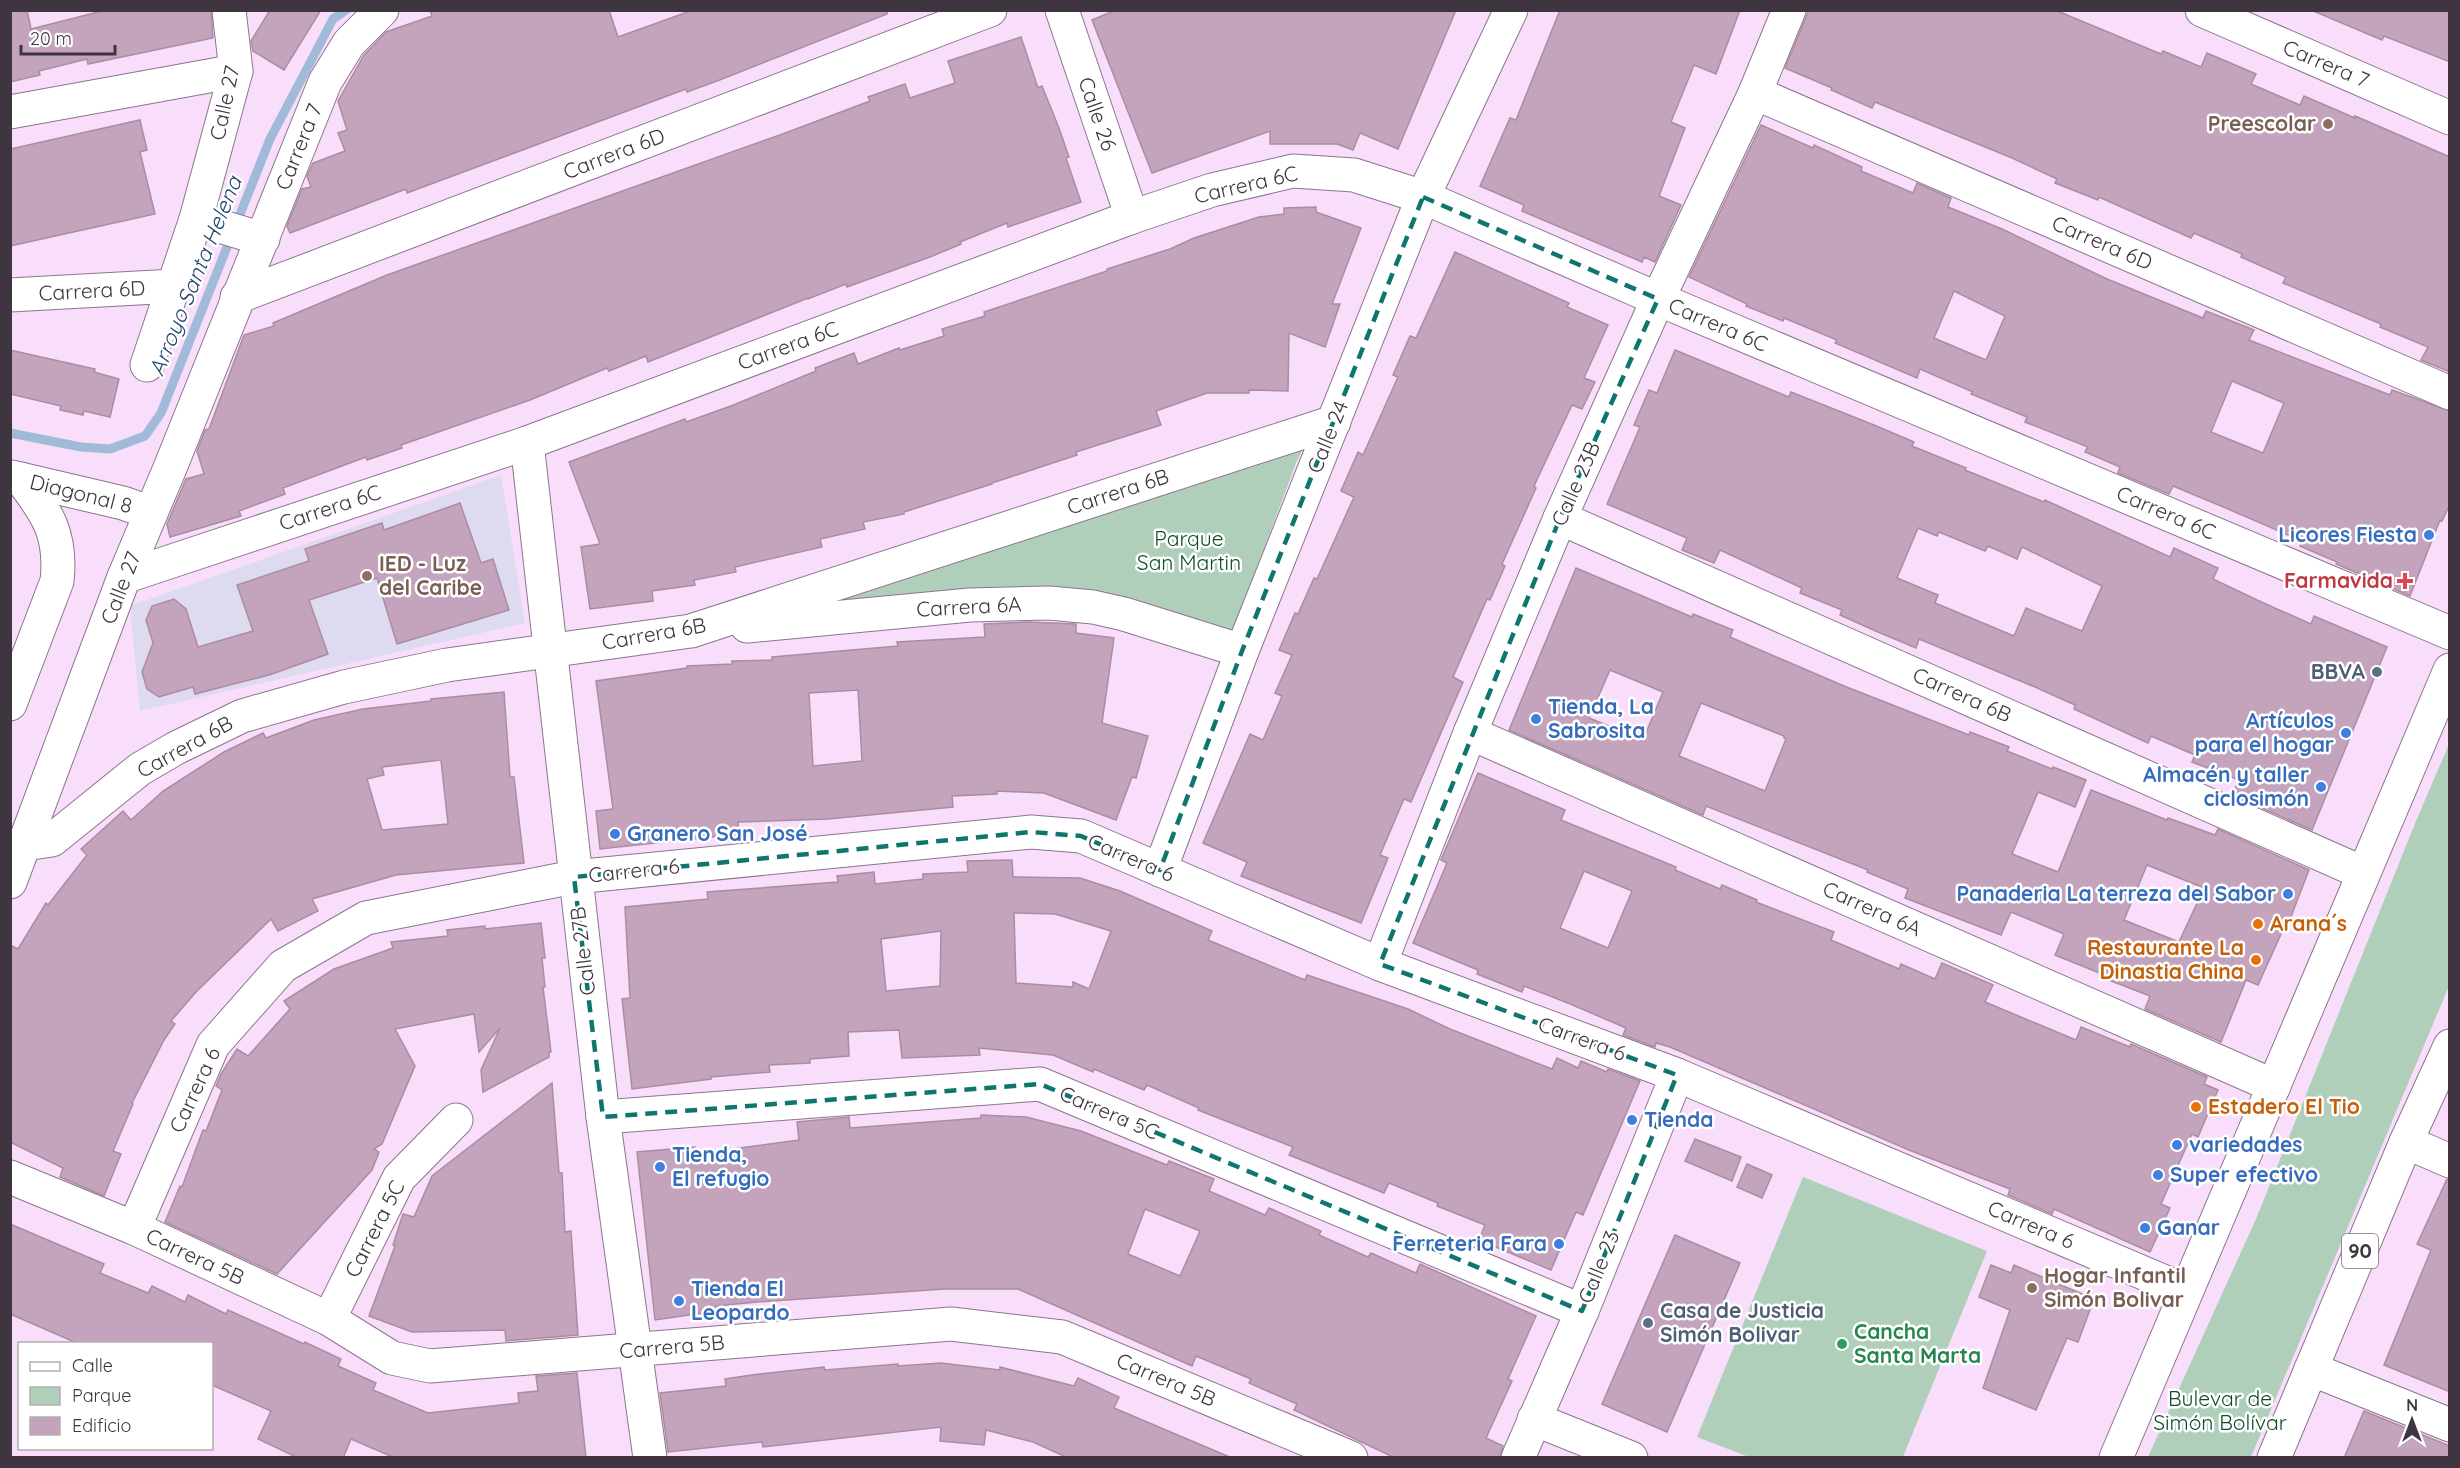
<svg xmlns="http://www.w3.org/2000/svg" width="2460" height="1468" font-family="Quicksand,sans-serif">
<rect width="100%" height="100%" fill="#f8defb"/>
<path fill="#dedbf1" d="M501 475 525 623 140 711 130 606Z"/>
<g fill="#b0cfba">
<path d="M1307 440 1296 463 1232 634 1105 602 829 608 824 597Z"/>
<path d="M2449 744V986L2251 1457H2148L2256 1219 2416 821Z"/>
<path d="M1803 1177 1987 1251 1903 1457H1749L1697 1437Z"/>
</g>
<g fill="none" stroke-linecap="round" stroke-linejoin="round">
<path stroke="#a0bad7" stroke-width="9" d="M10 433 81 447 110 449 145 436 161 413 270 139 333 19 346 10"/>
</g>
<g fill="#c4a3bc" stroke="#aa8da2" stroke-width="1.5" fill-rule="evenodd">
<path d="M10 10H27L31 29 106 10H211L213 38 88 64 87 59 39 71 40 75 10 82Z"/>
<path d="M270 10H321L284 70 253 51 251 41Z"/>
<path d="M430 10H609L618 37 693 10H887V14L717 81 687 92 686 89 407 193 406 189 290 233 287 226 302 189 311 187 307 176 313 163 345 151 338 133 347 130 338 101 364 55 386 32 432 16Z"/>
<path d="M1116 10H1456L1398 149 1360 133 1353 150 1337 144H1270V131L1152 173 1092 20Z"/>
<path d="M1560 10H1740L1716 74 1694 65 1671 122 1685 128 1659 196 1681 205 1655 262 1644 257 1642 262 1522 211 1524 205 1480 186 1510 118 1516 120Z"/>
<path d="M1809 10H2055L2161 54 2163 51 2201 67 2207 53 2256 74 2251 84 2300 105 2304 96 2355 118V116L2450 157V372L2421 360 2428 347 2380 327 2381 324 2283 283 2286 277 2241 257 2242 254 2194 233 2191 238 2099 197 2098 200 2055 183 2057 179 2012 158 1875 102 1872 108 1831 90 1832 88 1785 68Z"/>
<path d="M2311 10H2450V62L2384 36 2382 40Z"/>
<path d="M1021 37 1038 88 1042 86 1059 128 1069 157 1066 158 1081 202 1008 227 1007 223 960 242 961 244 930 257 847 287 846 284 808 299V298L648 362 646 356 609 371 607 368 530 400 401 445 402 448 367 460 366 457 283 488 285 494 239 511 241 516 170 537 167 524 186 479 204 474 197 451 205 430 209 429 244 335 274 326 273 323 387 275 788 132 870 101 868 97 905 84 910 98 955 83 948 61Z"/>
<path d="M140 120 147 150 140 152 155 214 10 246V149Z"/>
<path d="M1761 125 1813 148 1814 145 1862 167 1861 171 1913 193 1917 183 1951 198 1948 207 2002 229 2107 279 2203 318 2206 311 2254 330 2249 340 2390 395 2392 390 2450 411V504L2442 521 2440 520 2410 596 2336 564 2337 562 2300 546 2302 541 2221 506 2173 486 2169 494 2118 473 2120 467 2085 452 2088 447 2025 422 2027 417 1971 394 1973 392 1920 369 1917 378 1835 343 1837 340 1784 318 1783 321 1746 306 1747 304 1689 277ZM1954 291 2005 316 1986 360 1934 338ZM2232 381 2284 403 2263 453 2211 432Z"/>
<path d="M1316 207V212L1361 228 1332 304H1340L1325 347 1289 333 1288 391 1249 390V393H1207L1156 411 1161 425 1076 452 1077 455 992 483V484L904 512V514L863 522 865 529 820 539 822 547 735 567 736 572 694 580 695 585 652 591 653 601 590 609 581 547 600 544 569 462 685 419 686 422 731 406 816 371 815 368 854 353 858 364 899 348 900 350 944 336 942 329 985 316 984 312 1107 271V269L1170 249 1194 238 1259 217 1284 214V208Z"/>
<path d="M1455 252 1569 303 1567 307 1608 325 1584 378 1595 382 1582 409 1572 405 1534 486 1536 488 1502 564 1505 566 1490 600 1487 599 1453 677 1463 682 1411 802 1404 799 1380 855 1388 858 1361 923 1241 876 1247 862 1203 843 1250 734 1263 740 1282 696 1275 693 1292 655 1279 650 1295 613 1298 614 1314 578 1317 579 1354 497 1341 491 1358 452 1363 455 1398 377 1393 375 1410 336 1416 338Z"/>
<path d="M10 350 95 369 94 372 119 379 110 417 84 411 83 415 60 410 61 406 10 394Z"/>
<path d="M1675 350 1789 397 1791 392 1874 425 1914 442 1912 446 1966 468 1965 470 2044 502 2045 500 2170 557 2174 548 2218 568 2213 579 2257 600 2311 624 2314 616 2387 647 2312 830 2232 795 2239 780 2192 762 2195 755 2151 736 2148 743 2074 709 2075 705 2035 687 1919 639 1916 648 1878 632 1840 615 1842 610 1800 593 1802 588 1720 550 1714 563 1682 550 1687 538 1607 504 1640 427 1634 425 1649 390 1657 393ZM1918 528 1937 536 1939 532 1985 551 1988 546 2017 559 2022 547 2102 586 2082 631 2026 608 2014 636 1935 603 1938 595 1897 578Z"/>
<path d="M460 503 481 563 493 559 509 610 397 644 377 578 309 600 328 654 269 675 195 694 193 687 159 697 147 689 142 672 153 643 146 620 152 606 174 599 186 609 198 647 253 631 237 585 309 561 305 549 382 523 384 530Z"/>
<path d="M1576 568 1692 617 1693 614 1733 630 1730 637 1844 686 1969 735 1970 732 2009 747 2007 751 2052 769 2053 767 2086 780 2075 807 2038 792 2012 854 2058 872 2091 790 2167 820 2168 818 2215 835 2218 829 2309 870 2289 922 2287 921 2258 985 2246 980 2221 1042 2145 1009 2150 996 2101 977 2102 974 2055 955 2064 934 2011 912 2001 935 1905 898 1908 889 1867 872 1868 870 1706 806 1703 815 1509 730ZM1610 670 1663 692 1643 740 1589 718ZM1701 703 1784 736V738L1786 739 1765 791 1679 756ZM2147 865 2204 888 2179 942 2124 920Z"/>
<path d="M1028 622 1076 624V633L1114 638 1102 723 1148 736 1136 778 1132 777 1116 820 1044 793 997 791V794L952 796 953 807 828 819 738 822 739 834 600 849 596 811 613 809 596 681 687 668V666L732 664V661L772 660V657L898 646 897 642 985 637 984 624ZM858 690 862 761 813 766 809 693Z"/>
<path d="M504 692 510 777H514L524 863 396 875 312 899 318 911 278 931 271 919 196 992 171 1021 175 1024 164 1040 132 1103 133 1104 113 1151 121 1154 104 1196 60 1177 63 1168 10 1142V945L18 949 46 903 48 905 87 855 81 849 123 811 131 820 163 791 224 752 263 733 266 738 314 720 363 709 431 701V699ZM441 760 448 824 382 830 367 779 384 775 382 767Z"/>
<path d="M1478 773 1565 810 1561 820 1676 867 1675 870 1720 889 1722 885 1757 900 1756 902 1834 932 1831 940 1899 969 1901 964 1935 979 1942 963 1993 985 1985 1002 2076 1040 2081 1027 2130 1047 2131 1044 2207 1077 2204 1084 2218 1090 2198 1137 2192 1134 2161 1204 2170 1208 2150 1252 2054 1209 2052 1214 2008 1195 2010 1189 1909 1150 1670 1047 1656 1043 1655 1047 1623 1035 1626 1028 1568 1003 1524 986 1522 992 1477 974 1478 970 1413 943 1447 863 1441 860ZM1584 871 1632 891 1608 948 1560 928Z"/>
<path d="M1012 860 1013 877 1080 878 1120 891 1212 931 1208 940 1256 960 1305 980 1307 975 1408 1009 1450 1029 1552 1069 1557 1058 1578 1068 1581 1061 1607 1072 1608 1069 1640 1081 1583 1215 1576 1212 1551 1270 1479 1240 1485 1225 1437 1206 1438 1203 1389 1183 1384 1193 1289 1155 1293 1147 1198 1110 1199 1108 1147 1085 1144 1090 1094 1069 1093 1072 1053 1055 979 1048 980 1055 902 1058 899 1030 848 1032 849 1056 810 1059V1063L769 1065 770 1072 711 1077V1079L632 1089 622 999 630 998 625 907 708 899 707 892 838 882 837 876 874 872 875 884 923 879V874L968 872 967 861ZM1014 913 1055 914 1111 931 1089 989 1073 982V987L1016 983ZM941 931 940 986 886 991 881 939Z"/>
<path d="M541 923 545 958H542L545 987H543L551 1052H549V1057L483 1092 481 1070 500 1028 479 1052 474 1014 395 1029 415 1066 382 1144 374 1149 379 1152 372 1170 277 1274 165 1222 180 1186 182 1187 203 1130 206 1131 222 1090 216 1086 221 1074 237 1049 248 1056 290 1009 284 1001 334 969 393 948 391 942 448 936 447 930 485 926V929Z"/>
<path d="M552 1083 559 1173H562L565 1232 571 1231 578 1335 506 1341 505 1330 412 1332 369 1316 395 1246 393 1245 403 1214 414 1217 432 1176Z"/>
<path d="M981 1115 1026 1117 1081 1131 1167 1165 1169 1161 1214 1179 1209 1191 1265 1215 1269 1208 1321 1231 1319 1235 1368 1257 1371 1253 1416 1273 1420 1264 1536 1316 1508 1379 1512 1381 1486 1438 1503 1446 1500 1458H1395L1294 1410 1297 1404 1249 1383 1251 1379 1196 1356 1192 1366 1018 1289H944L757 1302 716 1306 717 1311 655 1320 637 1152 695 1147 696 1154 799 1140 797 1122 849 1117 850 1128 981 1118ZM1145 1209 1200 1231 1180 1276 1128 1254Z"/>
<path d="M1695 1139 1741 1157 1732 1181 1685 1161Z"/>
<path d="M1747 1164 1772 1175 1762 1198 1737 1187Z"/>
<path d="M2447 1179H2450V1392L2384 1365 2431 1250 2417 1244Z"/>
<path d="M10 1224 104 1264 100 1273 148 1293 152 1286 185 1302 188 1295 226 1314 228 1310 304 1344 305 1342 341 1359 338 1366 376 1383 373 1390 428 1413 519 1403 518 1393 538 1391 536 1376 577 1373 586 1458H395L351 1439 343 1458H298L258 1439 271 1411 212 1385V1344H79L10 1314Z"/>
<path d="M1675 1235 1740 1263 1667 1432 1602 1404Z"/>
<path d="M1991 1265 2011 1273 2014 1265 2094 1299 2078 1342 2067 1338 2036 1410 1983 1388 2010 1310 1979 1297Z"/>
<path d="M941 1363 1000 1370V1367L1074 1386 1078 1378 1119 1397 1114 1408 1232 1458H1068L1033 1442 986 1430 984 1445 940 1441 941 1427 763 1447 762 1442 668 1452 660 1393 726 1386 725 1379 759 1374 824 1367 825 1370 898 1364V1366Z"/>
<path d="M2364 1411 2450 1446V1458H2344Z"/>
</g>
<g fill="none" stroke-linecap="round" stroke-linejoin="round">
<g stroke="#8c758e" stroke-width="35">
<g id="minor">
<path d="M1062 10 1132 217"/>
<path d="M1755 93 2450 393"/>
<path d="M10 112 236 71"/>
<path d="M196 219 263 239"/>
<path d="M10 295 174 286"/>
<path d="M237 297 990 10"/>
<path d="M147 365 196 219 236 71 229 10"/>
<path d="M527 443 603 1117 650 1458"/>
<path d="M12 477 123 503 151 513"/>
<path d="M1560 518 2363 873"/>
<path d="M124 577 527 443 1132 217 1212 190 1293 171 1354 175 1423 197 1658 299 2450 633"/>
<path d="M747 626 970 605 1049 603 1093 607 1124 614 1242 651"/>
<path d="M10 704 57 581C62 535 48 514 21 479"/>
<path d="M1470 733 2274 1086"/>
<path d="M25 844 52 840 140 769 176 748 242 716 344 687 447 665 691 631 1334 422"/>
<path d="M1160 870 1242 651 1423 197 1511 10"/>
<path d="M10 882 124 577 170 468 325 82 349 43 382 10"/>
<path d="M1380 964 1470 733 1560 518 1658 299 1755 93 1789 10"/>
<path d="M603 1117 1040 1084 1582 1311"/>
<path d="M2406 1142 2450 1161"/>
<path d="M10 1177 134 1228 329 1319 392 1358 430 1366 951 1324 1062 1337 1351 1458"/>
<path d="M134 1228 213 1045 283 966 366 918 574 877 1031 832 1081 836 1380 964 1677 1075 2186 1291"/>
<path d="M329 1319 399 1178 456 1120"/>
<path d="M2311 1369 2450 1425"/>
<path d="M1534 1419 1631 1458"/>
<path d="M1518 1458 1582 1311 1677 1075"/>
</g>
</g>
<g stroke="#8c758e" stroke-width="35">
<path id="tertiary" d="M2202 10 2450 118"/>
</g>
<g stroke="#8c758e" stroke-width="35">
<g id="trunk">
<path d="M2116 1458 2450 670"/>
<path d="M2274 1458 2406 1142 2450 1046"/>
</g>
</g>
<use href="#minor" stroke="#fff" stroke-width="33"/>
<use href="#tertiary" stroke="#fff" stroke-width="33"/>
<use href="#trunk" stroke="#fff" stroke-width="33"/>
</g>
<path fill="none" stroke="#0f766e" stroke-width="4.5" stroke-dasharray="12 8" stroke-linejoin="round" d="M1423 197 1658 299 1560 518 1380 964 1677 1075 1582 1311 1040 1084 603 1117 574 877 1031 832 1081 836 1160 870 1242 651Z"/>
<g fill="#8d6e63" stroke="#fff" stroke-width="2">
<circle cx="2328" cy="124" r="6"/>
<circle cx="367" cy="576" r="6"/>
<circle cx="2032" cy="1288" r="6"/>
</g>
<g fill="#3f7fe0" stroke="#fff" stroke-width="2">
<circle cx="2429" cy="535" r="6"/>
<circle cx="1536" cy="719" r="6"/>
<circle cx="2346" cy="733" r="6"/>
<circle cx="2321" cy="787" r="6"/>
<circle cx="615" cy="834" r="6"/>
<circle cx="2288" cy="894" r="6"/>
<circle cx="1632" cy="1120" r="6"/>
<circle cx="2177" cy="1145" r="6"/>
<circle cx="660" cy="1167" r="6"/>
<circle cx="2158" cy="1175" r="6"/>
<circle cx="2145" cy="1228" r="6"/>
<circle cx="1559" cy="1244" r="6"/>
<circle cx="679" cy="1301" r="6"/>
</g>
<path fill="#e0444e" stroke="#fff" stroke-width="2" d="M2402 572h6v6h6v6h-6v6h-6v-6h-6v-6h6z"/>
<g fill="#5c6f8a" stroke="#fff" stroke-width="2">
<circle cx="2377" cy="672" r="6"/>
<circle cx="1648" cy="1323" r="6"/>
</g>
<g fill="#e8710a" stroke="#fff" stroke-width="2">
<circle cx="2258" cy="924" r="6"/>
<circle cx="2256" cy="960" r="6"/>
<circle cx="2196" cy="1107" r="6"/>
</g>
<circle fill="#2e9e5b" stroke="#fff" stroke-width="2" cx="1842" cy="1344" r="6"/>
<g text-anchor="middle" stroke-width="5" stroke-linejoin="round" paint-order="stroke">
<rect fill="#fff" stroke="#797279" stroke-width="1.5" x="2342" y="1234" width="36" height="34" rx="4.5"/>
<g font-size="20" font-weight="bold" fill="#3f3540">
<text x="2360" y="1258">90</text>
</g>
<g font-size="21" fill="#3f3540" stroke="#fff">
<text transform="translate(2326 64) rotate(23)" y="7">Carrera 7</text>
<text transform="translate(225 103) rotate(-78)" y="7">Calle 27</text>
<text transform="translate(1097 114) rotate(71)" y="7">Calle 26</text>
<text transform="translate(299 147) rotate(-68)" y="7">Carrera 7</text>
<text transform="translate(614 154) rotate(-21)" y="7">Carrera 6D</text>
<text transform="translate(1246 185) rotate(-13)" y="7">Carrera 6C</text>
<text transform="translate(2102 243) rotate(23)" y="7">Carrera 6D</text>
<text transform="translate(92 291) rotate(-3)" y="7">Carrera 6D</text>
<text transform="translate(1718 325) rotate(23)" y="7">Carrera 6C</text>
<text transform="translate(788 346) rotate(-20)" y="7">Carrera 6C</text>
<text transform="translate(1328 437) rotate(-68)" y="7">Calle 24</text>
<text transform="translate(1576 484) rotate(-66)" y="7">Calle 23B</text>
<text transform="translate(1118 492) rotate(-18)" y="7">Carrera 6B</text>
<text transform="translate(81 494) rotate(14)" y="7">Diagonal 8</text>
<text transform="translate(330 508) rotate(-18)" y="7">Carrera 6C</text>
<text transform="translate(2166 513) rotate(23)" y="7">Carrera 6C</text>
<text transform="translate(121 588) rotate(-69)" y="7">Calle 27</text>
<text transform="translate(969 607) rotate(-3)" y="7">Carrera 6A</text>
<text transform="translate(654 634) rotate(-10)" y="7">Carrera 6B</text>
<text transform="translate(1962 695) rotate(24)" y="7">Carrera 6B</text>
<text transform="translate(185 747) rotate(-29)" y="7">Carrera 6B</text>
<text transform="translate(1131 858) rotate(23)" y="7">Carrera 6</text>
<text transform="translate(634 871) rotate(-6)" y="7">Carrera 6</text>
<text transform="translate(1872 909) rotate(24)" y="7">Carrera 6A</text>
<text transform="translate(583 951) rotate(-97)" y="7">Calle 27B</text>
<text transform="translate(1582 1039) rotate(20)" y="7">Carrera 6</text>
<text transform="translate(195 1090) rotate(-65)" y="7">Carrera 6</text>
<text transform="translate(1109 1113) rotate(23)" y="7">Carrera 5C</text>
<text transform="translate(2031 1225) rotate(23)" y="7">Carrera 6</text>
<text transform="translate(375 1229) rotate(-63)" y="7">Carrera 5C</text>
<text transform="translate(195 1257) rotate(25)" y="7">Carrera 5B</text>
<text transform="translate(1599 1267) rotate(-68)" y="7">Calle 23</text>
<text transform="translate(672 1347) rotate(-5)" y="7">Carrera 5B</text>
<text transform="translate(1166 1380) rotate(23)" y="7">Carrera 5B</text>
</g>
<g font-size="21" font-weight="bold" fill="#785e54" stroke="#fff" text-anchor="start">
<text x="2316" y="131" text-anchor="end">Preescolar</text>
<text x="379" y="571">IED - Luz<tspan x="379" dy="24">del Caribe</tspan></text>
<text x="2044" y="1283">Hogar Infantil<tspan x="2044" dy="24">Simón Bolivar</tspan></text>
</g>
<g font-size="21" font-weight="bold" fill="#366cbe" stroke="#fff" text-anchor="start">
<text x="2417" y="542" text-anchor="end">Licores Fiesta</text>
<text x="1548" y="714">Tienda, La<tspan x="1548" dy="24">Sabrosita</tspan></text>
<text x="2334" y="728" text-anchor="end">Artículos<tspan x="2334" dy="24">para el hogar</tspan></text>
<text x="2309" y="782" text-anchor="end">Almacén y taller<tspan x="2309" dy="24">ciclosimón</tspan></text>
<text x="627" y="841">Granero San José</text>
<text x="2276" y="901" text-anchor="end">Panaderia La terreza del Sabor</text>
<text x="1644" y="1127">Tienda</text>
<text x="2189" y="1152">variedades</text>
<text x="672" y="1162">Tienda,<tspan x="672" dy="24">El refugio</tspan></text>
<text x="2170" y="1182">Super efectivo</text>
<text x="2157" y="1235">Ganar</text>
<text x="1547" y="1251" text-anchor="end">Ferreteria Fara</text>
<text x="691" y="1296">Tienda El<tspan x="691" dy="24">Leopardo</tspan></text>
</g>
<g font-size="21" fill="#104c2c" stroke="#fff">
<text x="1189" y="546">Parque<tspan x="1189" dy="24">San Martin</tspan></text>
<text x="2220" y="1406">Bulevar de<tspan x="2220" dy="24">Simón Bolívar</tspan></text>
</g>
<g font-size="21" font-weight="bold" fill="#be3a42" stroke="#fff" text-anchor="end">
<text x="2393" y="588">Farmavida</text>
</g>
<g font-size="21" font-weight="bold" fill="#4e5e75" stroke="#fff" text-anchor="end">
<text x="2365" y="679">BBVA</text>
<text x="1660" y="1318" text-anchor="start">Casa de Justicia<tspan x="1660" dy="24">Simón Bolivar</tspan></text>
</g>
<g font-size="21" font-weight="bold" fill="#c56008" stroke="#fff" text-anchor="start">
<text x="2270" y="931">Arana´s</text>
<text x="2244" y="955" text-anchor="end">Restaurante La<tspan x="2244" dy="24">Dinastia China</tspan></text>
<text x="2208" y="1114">Estadero El Tio</text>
</g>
<g font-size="21" font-weight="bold" fill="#27864d" stroke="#fff" text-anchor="start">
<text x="1854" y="1339">Cancha<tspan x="1854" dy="24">Santa Marta</tspan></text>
</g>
<g font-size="22" font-style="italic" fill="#224870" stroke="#fff">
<text transform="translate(195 276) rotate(-68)" y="8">Arroyo Santa Helena</text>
</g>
</g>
<rect width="2460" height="1468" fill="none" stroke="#3f3540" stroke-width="24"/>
<rect x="18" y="1342" width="195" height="108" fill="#ffffff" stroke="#b2aeb3" stroke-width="1.5"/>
<rect x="30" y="1362" width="30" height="9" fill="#ffffff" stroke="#b2aeb3" stroke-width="1.5"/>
<text x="72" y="1372" font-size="18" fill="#3f3540">Calle</text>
<rect x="30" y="1387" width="30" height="18" fill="#b0cfba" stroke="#b2aeb3" stroke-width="1.5"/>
<text x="72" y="1402" font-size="18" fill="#3f3540">Parque</text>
<rect x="30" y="1417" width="30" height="18" fill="#c4a3bc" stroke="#b2aeb3" stroke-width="1.5"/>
<text x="72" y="1432" font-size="18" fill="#3f3540">Edificio</text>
<g transform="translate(2412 1420)" stroke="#ffffff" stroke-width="4.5" paint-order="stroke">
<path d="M0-4.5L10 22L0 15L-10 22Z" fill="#3f3540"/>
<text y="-9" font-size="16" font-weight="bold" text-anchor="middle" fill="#3f3540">N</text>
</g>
<path d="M21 45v9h94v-9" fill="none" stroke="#3f3540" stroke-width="3"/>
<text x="30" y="45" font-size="18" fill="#3f3540" stroke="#ffffff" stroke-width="4.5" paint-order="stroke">20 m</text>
</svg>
